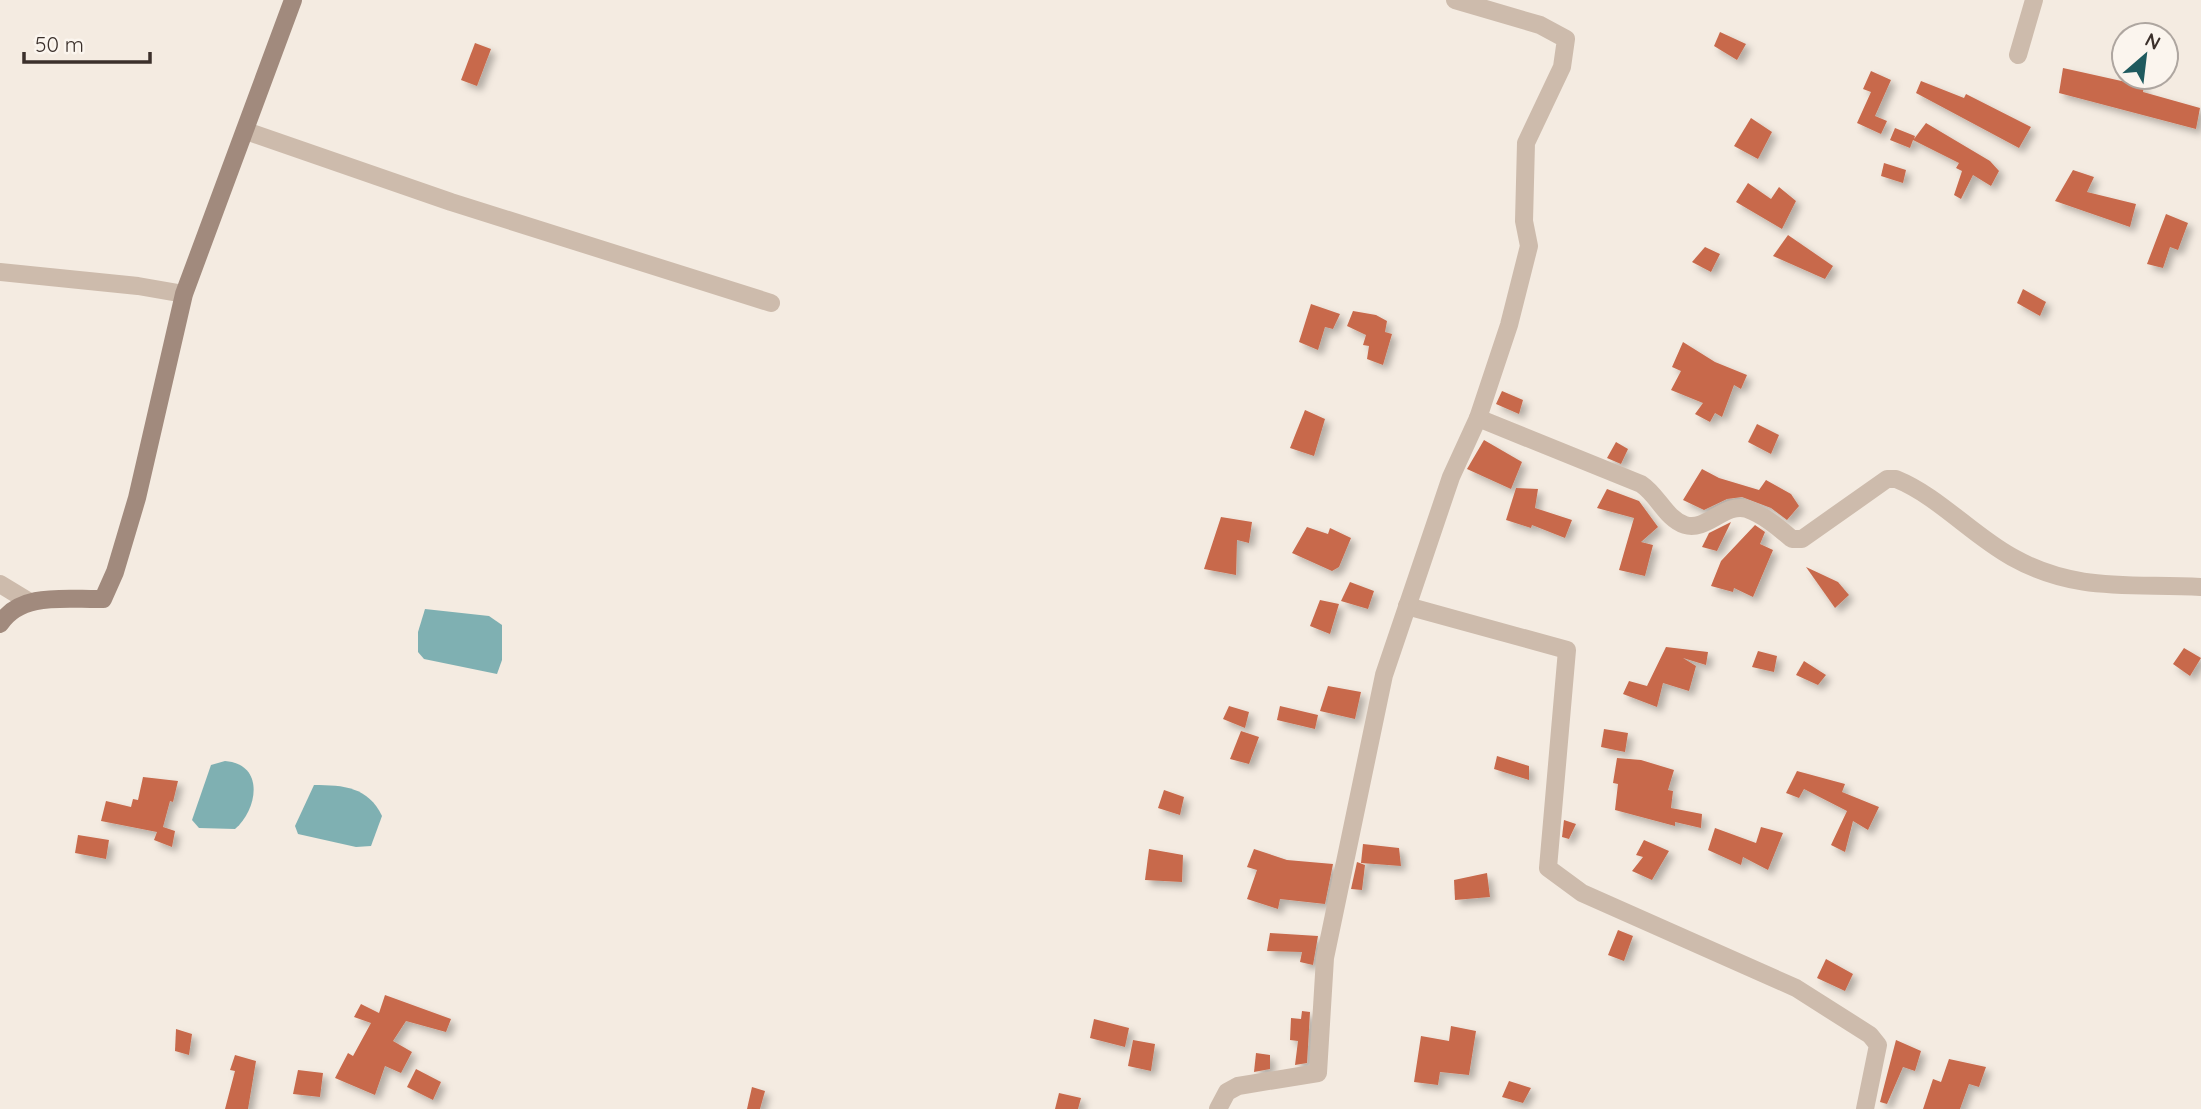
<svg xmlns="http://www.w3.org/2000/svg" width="2201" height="1109" font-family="Quicksand,sans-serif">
<defs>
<filter id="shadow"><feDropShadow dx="5" dy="5" stdDeviation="3.5" flood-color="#0004"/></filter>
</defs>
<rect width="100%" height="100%" fill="#f4ebe1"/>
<g fill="#7fb0b2">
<path d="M425 609 489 616 502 625V660L497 674 424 659 418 652V632Z"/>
<path d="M225 761C265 764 258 809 235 829L199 828 192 820 211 765Z"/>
<path d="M314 785C344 785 368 787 382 816L371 846 356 847 298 834 295 826Z"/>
</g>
<g fill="#c8694b" filter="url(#shadow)">
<path d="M1720 32 1746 44 1737 60 1714 46Z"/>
<path d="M475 43 491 49 477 86 461 80Z"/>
<path d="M2063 68 2144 86 2143 92 2200 108 2196 129 2059 93Z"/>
<path d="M1871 71 1891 80 1875 116 1887 121 1881 134 1857 123 1871 92 1863 89Z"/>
<path d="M1921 81 1964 98 1966 94 2031 127 2019 148 1916 93Z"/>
<path d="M1751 118 1772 132 1758 159 1734 146Z"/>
<path d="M1926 123 1990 161 1999 171 1991 186 1973 175 1961 199 1954 195 1962 171 1956 168 1959 163 1913 140 1910 148 1890 140 1895 128 1915 136 1914 139Z"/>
<path d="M1884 163 1906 170 1903 183 1881 176Z"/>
<path d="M2073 170 2094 177 2087 192 2136 204 2130 227 2055 201Z"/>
<path d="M1748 183 1771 199 1779 187 1796 201 1782 229 1736 202Z"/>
<path d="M2166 214 2188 223 2178 250 2170 247 2163 268 2147 264Z"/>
<path d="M1788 235 1833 266 1825 279 1773 256Z"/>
<path d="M1705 247 1720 254 1711 272 1692 262Z"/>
<path d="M2023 289 2046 302 2040 316 2017 303Z"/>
<path d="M1311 304 1340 314 1333 329 1325 327 1318 350 1299 342Z"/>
<path d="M1353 311 1376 315 1387 321 1385 332 1392 334 1383 365 1367 359 1369 346 1363 345 1366 335 1347 326Z"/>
<path d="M1683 342 1715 362 1747 375 1741 389 1734 385 1722 417 1715 413 1710 422 1695 414 1703 403 1671 390 1681 371 1672 367Z"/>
<path d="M1502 391 1523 400 1519 414 1496 404Z"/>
<path d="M1305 410 1325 419 1314 456 1290 448Z"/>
<path d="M1757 424 1779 435 1771 454 1748 442Z"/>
<path d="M1484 440 1522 462 1511 489 1467 469Z"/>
<path d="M1616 442 1628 449 1621 464 1607 458Z"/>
<path d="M1702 469 1719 478 1759 490 1766 480 1791 494 1799 506 1787 520 1771 508 1742 497 1727 499 1704 510 1683 500Z"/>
<path d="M1516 488 1538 489 1535 508 1572 520 1565 538 1532 525 1531 528 1506 520Z"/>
<path d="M1607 489 1639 501 1658 527 1641 542 1653 545 1645 576 1619 570 1634 518 1597 508Z"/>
<path d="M1221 517 1252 522 1249 543 1237 540 1236 575 1204 569Z"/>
<path d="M1731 522 1717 551 1702 547 1709 533Z"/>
<path d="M1755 525 1765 532 1760 544 1773 550 1753 597 1734 588 1733 592 1711 586 1721 561Z"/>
<path d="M1307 527 1328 534 1330 528 1351 538 1339 567 1332 571 1292 553Z"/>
<path d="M1806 567 1838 582 1849 595 1835 608Z"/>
<path d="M1350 582 1374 591 1368 609 1341 601Z"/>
<path d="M1320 600 1339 604 1330 634 1310 626Z"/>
<path d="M1666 647 1708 652 1706 665 1683 658 1696 666 1689 691 1663 683 1657 707 1623 694 1629 681 1647 686Z"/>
<path d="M2184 648 2201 658 2190 676 2173 664Z"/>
<path d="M1758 651 1777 656 1774 672 1752 667Z"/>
<path d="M1804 661 1826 675 1818 685 1796 675Z"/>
<path d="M1328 686 1361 692 1355 719 1320 711Z"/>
<path d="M1229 706 1249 712 1245 728 1223 719Z"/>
<path d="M1280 706 1318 715 1315 729 1277 720Z"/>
<path d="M1604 729 1628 733 1625 752 1601 747Z"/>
<path d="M1241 731 1259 737 1249 764 1230 759Z"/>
<path d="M1497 756 1529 766V780L1494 769Z"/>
<path d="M1617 758 1641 760 1674 770 1668 790 1673 791 1671 808 1702 814 1701 828 1675 822V826L1615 810 1618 784 1613 783Z"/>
<path d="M1797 771 1845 784 1842 792 1879 807 1868 830 1853 821 1845 852 1831 845 1847 811 1804 789 1799 798 1786 793Z"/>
<path d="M143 777 178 781 173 802 170 801 163 827 175 831 172 847 154 840 157 832 101 821 106 801 131 807 133 799 138 800Z"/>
<path d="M1164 790 1184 797 1180 815 1158 808Z"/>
<path d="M1564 820 1576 824 1569 839 1562 837Z"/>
<path d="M1761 827 1783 833 1768 870 1743 857 1741 865 1708 850 1715 828 1756 843Z"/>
<path d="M78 835 109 840 106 859 75 853Z"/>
<path d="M1644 840 1669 851 1652 880 1632 871 1643 857 1636 855Z"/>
<path d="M1363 844 1399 848 1401 866 1361 863Z"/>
<path d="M1149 849 1183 855 1182 882 1145 880Z"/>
<path d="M1254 849 1287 860 1333 864 1325 904 1280 899 1278 909 1247 899 1257 870 1247 867Z"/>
<path d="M1357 862 1365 865 1362 890 1351 889Z"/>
<path d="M1487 873 1490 897 1455 900 1454 880Z"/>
<path d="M1618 930 1633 936 1624 961 1608 955Z"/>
<path d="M1270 933 1318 936 1313 965 1300 962 1302 952 1267 951Z"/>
<path d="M1826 959 1853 974 1845 991 1817 978Z"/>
<path d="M385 995 451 1019 446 1032 406 1021 393 1041 412 1052 401 1073 385 1066 375 1095 335 1078 348 1053 353 1056 371 1023 354 1017 361 1004 379 1013Z"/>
<path d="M1302 1011 1310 1012 1307 1063 1295 1065 1298 1041 1290 1040 1291 1018 1301 1019Z"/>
<path d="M1094 1019 1129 1028 1125 1047 1090 1038Z"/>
<path d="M1451 1026 1476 1031 1469 1075 1440 1072 1438 1085 1414 1082 1421 1036 1449 1041Z"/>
<path d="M176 1029 192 1034 189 1055 175 1051Z"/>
<path d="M1133 1040 1155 1044 1151 1071 1128 1066Z"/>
<path d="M1896 1040 1921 1051 1915 1071 1903 1067 1887 1104 1880 1102Z"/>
<path d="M1256 1053 1270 1055V1069L1254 1072Z"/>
<path d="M235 1055 256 1061 248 1109H225L235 1071 230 1070Z"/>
<path d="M1949 1059 1986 1067 1979 1087 1969 1084 1960 1109H1923L1933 1079 1941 1082Z"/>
<path d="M416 1069 441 1082 433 1100 407 1087Z"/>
<path d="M298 1070 323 1073 320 1097 293 1094Z"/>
<path d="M1509 1081 1531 1088 1523 1103 1502 1097Z"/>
<path d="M752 1087 765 1091 760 1109H747Z"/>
<path d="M1059 1093 1081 1098 1078 1109H1055Z"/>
</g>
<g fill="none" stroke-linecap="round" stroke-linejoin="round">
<g stroke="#cdbbac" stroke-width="18">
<path d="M2018 55 2034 0"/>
<path d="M246 131 451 202 771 303"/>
<path d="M0 272 138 286 184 294"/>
<path d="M1478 418 1641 484C1658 495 1666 519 1685 525 1706 532 1725 502 1747 509 1764 515 1779 528 1792 539H1802L1887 479H1896C1938 496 1972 535 2012 557 2076 593 2132 583 2201 587"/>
<path d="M0 584 28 601"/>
<path d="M1407 606 1567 650 1548 868 1582 893 1796 988 1870 1035 1878 1045 1865 1109"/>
<path d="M1218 1109 1227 1092 1238 1086 1318 1073 1325 958 1384 675 1451 477 1478 418 1509 325 1529 246 1524 221 1526 143 1562 67 1566 39 1540 25 1455 0"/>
</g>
<path stroke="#a18a7d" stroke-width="18" d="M0 624C21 591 68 600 103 599L115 572 137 498 184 294 293 0"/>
</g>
<g transform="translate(2145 56) rotate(28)"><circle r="33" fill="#fbf5ee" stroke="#aea6a0" stroke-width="2"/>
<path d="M0-5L12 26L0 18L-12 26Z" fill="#1f5a5e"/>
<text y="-10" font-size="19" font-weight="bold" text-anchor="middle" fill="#3b302b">N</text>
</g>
<path d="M24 52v10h126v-10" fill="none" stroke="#3b302b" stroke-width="3.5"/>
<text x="35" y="52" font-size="21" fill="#3b302b" stroke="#fbf5ee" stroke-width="5" paint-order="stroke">50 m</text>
</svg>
